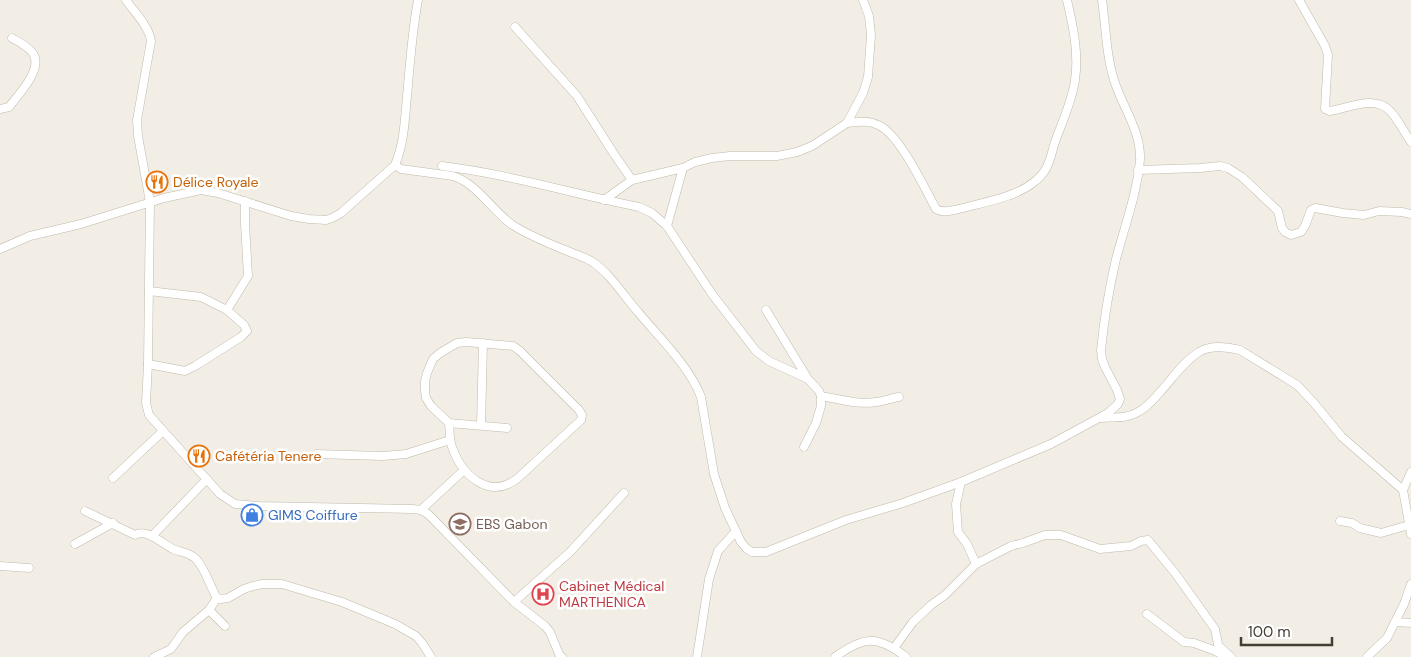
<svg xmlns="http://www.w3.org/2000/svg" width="1411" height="657" font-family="'DM Sans',sans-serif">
<rect width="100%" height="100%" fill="#f2eee5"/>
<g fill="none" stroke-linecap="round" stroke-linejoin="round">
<g stroke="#c0b9ab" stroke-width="9">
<g id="minor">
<path d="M126 0C134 12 149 26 151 41L137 120 138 136 150 202 148 364 146 403 149 415 220 494 235 504 258 506 413 509 421 510 428 514 514 602 545 626 550 632 559 654 562 657"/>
<path d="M1299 0 1325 46 1328 55 1325 109 1330 111C1349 108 1376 94 1391 112 1399 121 1404 132 1411 142"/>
<path d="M515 27 577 96 614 154 632 180"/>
<path d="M0 109 9 107C18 95 45 68 32 52 27 46 19 42 12 38"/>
<path d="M847 123C858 122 868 120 878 125 899 133 925 189 936 209 942 213 948 211 955 210 980 203 1015 198 1034 182 1049 171 1050 158 1055 142 1062 122 1072 102 1075 80 1079 53 1073 26 1067 0"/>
<path d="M395 165 401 169 453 176C476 183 492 210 511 224 529 236 550 244 570 252 577 255 584 257 591 261 610 273 623 295 638 312 658 336 690 367 701 397L714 474 725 508 741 542 747 549 752 552H766L846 520 903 503 961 482 1051 444 1108 413 1118 404 1120 399 1117 390 1105 367 1102 359 1101 350C1104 320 1109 289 1116 259 1124 229 1138 190 1140 159 1141 132 1123 107 1115 83 1106 56 1106 28 1102 0"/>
<path d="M442 166C509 174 573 194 639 207L652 213 667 226 712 294 756 351 769 361 808 379 819 391 821 396V406L816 423 804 447"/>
<path d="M1138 170 1200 168 1220 166 1228 168 1242 177 1278 211 1282 228 1285 232 1291 235 1301 232 1305 226 1311 210 1315 208 1343 213 1364 215 1379 211 1402 212 1411 214"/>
<path d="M604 200 632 180 683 168 695 162 712 158 730 156H777L797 152 812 146 847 123 863 93 868 77 871 35 869 16 863 0"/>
<path d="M667 226 683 168"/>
<path d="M0 249 30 236 81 224 164 198 201 190 218 193 291 216 309 219 326 220 332 218 341 213 395 165C404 144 405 119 407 96 410 64 412 32 418 0"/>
<path d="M227 310 248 276 245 223V201"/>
<path d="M766 310 808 379"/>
<path d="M148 364 185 371 195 366 241 337 247 331 244 325 227 310 201 297 149 291"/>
<path d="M821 396C839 399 858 405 876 402 884 401 892 398 899 397"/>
<path d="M1101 418C1113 417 1127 419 1138 412 1148 407 1154 399 1161 391 1172 379 1184 361 1199 352 1210 345 1228 347 1240 350L1297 385 1314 403 1342 437 1403 490"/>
<path d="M449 423C450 431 449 439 452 447 462 475 489 501 518 478L581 420 582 415 579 410 520 351 513 346 466 342 457 343 440 353 433 359 427 373 425 381V391L426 398 431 406 449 423 507 428"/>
<path d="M481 425 483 343"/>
<path d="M316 454 383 456 406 454 450 440"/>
<path d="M1411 472 1403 490 1411 534"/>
<path d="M113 478 163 431"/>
<path d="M961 482 956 504 958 532 967 544 976 564"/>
<path d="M421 510 464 470"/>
<path d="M85 511 135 535C146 528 163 544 173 549 182 553 190 552 197 560 206 571 210 586 217 598L221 599 228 598 244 589 253 586 262 584H282L342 602 395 624 416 636 422 643 431 657"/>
<path d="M1340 521 1352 523 1360 528 1381 533 1409 525"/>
<path d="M152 536 207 479"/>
<path d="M75 544 113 523"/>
<path d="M0 566 29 568"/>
<path d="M514 602 570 552 624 493"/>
<path d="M209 610 225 626"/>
<path d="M1147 614 1184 642 1194 643 1213 650 1225 656"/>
<path d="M1395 622 1411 623"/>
<path d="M894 648 913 622 931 605 945 595 976 564 1011 546 1023 543 1045 535H1061L1100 549 1131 546 1141 541 1148 540 1175 573 1215 629 1218 644 1219 646 1231 657"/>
<path d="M154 657 171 649 183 632 209 610 217 598"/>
<path d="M697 657 709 579 718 551 736 531"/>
<path d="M835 657C864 636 877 635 906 657"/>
<path d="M1367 657 1387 638 1404 604 1411 584"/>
</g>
</g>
<use href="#minor" stroke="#fff" stroke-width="8"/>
</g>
<defs>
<g id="restaurant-ring" transform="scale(1.125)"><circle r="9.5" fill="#fff" stroke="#e8710a" stroke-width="1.5"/><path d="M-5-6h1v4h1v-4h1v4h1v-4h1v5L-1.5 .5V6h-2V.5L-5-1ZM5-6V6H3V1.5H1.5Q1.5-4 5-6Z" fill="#e8710a"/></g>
<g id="shop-ring" transform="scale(1.125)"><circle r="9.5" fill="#fff" stroke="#3f7fe0" stroke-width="1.5"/><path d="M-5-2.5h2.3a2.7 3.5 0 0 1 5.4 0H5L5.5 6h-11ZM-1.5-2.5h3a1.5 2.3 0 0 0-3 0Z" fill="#3f7fe0"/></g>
<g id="university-ring" transform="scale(1.125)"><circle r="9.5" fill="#fff" stroke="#8d6e63" stroke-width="1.5"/><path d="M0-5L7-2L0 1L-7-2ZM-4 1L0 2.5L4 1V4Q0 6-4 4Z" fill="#8d6e63"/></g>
<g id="hospital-ring" transform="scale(1.125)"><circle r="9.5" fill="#fff" stroke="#e0444e" stroke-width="1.5"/><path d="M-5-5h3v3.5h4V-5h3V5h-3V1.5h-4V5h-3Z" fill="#e0444e"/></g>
</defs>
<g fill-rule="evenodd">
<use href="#restaurant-ring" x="157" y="182"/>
<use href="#restaurant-ring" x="199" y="456"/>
<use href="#shop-ring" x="252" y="515"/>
<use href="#university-ring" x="460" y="524"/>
<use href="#hospital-ring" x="543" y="594"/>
</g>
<g text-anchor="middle" stroke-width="5" stroke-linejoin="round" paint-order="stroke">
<g font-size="14" fill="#c56008" stroke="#fff" text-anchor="start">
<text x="173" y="187">Délice Royale</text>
<text x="215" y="461">Cafétéria Tenere</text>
</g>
<g font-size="14" fill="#366cbe" stroke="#fff" text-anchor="start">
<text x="268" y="520">GIMS Coiffure</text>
</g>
<g font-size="14" fill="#785e54" stroke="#fff" text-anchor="start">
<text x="476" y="529">EBS Gabon</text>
</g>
<g font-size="14" fill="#be3a42" stroke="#fff" text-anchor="start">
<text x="559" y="591">Cabinet Médical<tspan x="559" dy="16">MARTHENICA</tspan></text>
</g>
</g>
<path d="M1241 637v8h91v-8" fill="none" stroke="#443e35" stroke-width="2.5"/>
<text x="1248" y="637" font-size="15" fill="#443e35" stroke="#ffffff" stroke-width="4" paint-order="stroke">100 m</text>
</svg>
